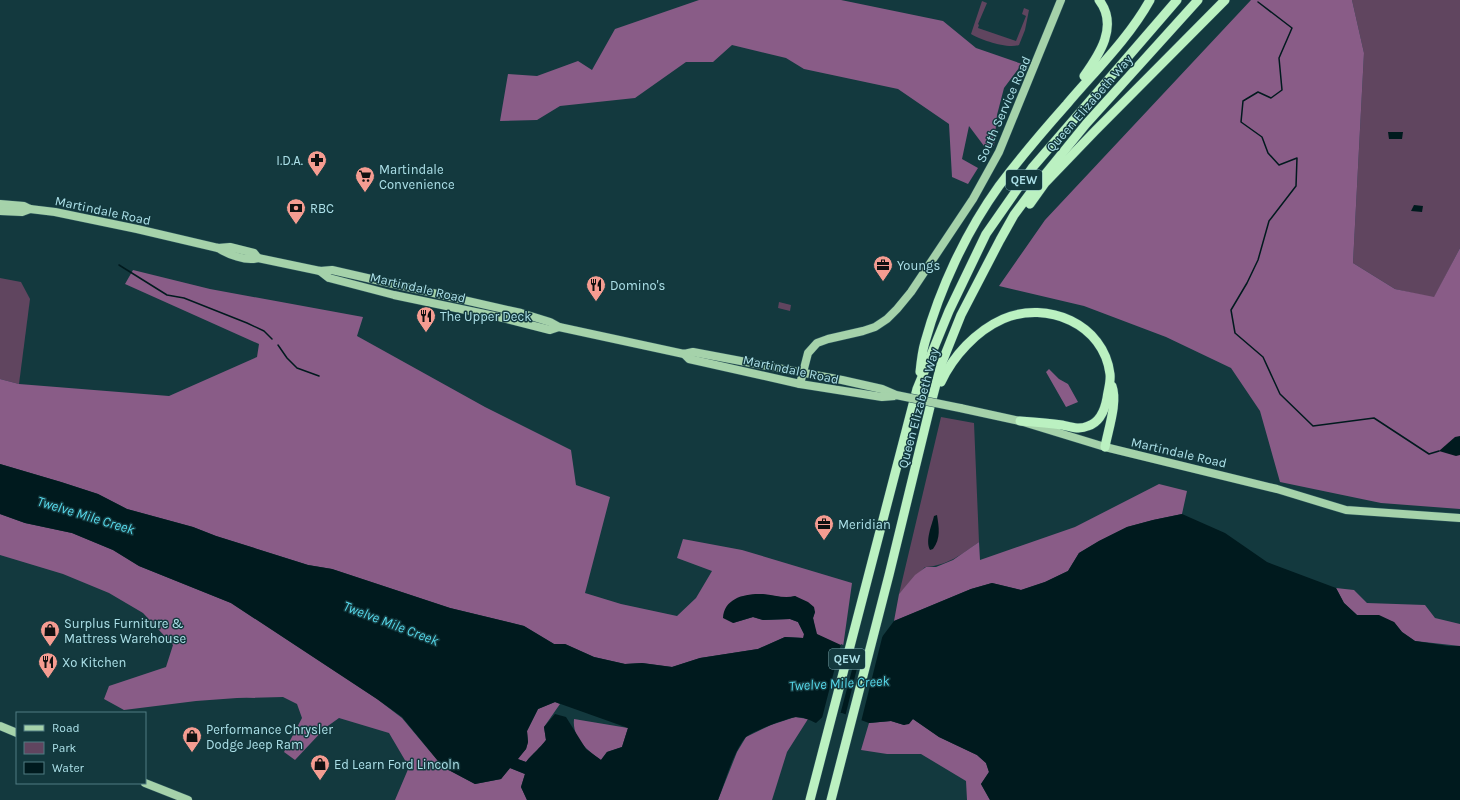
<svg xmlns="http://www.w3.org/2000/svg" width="1460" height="800" font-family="Karla,sans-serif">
<rect width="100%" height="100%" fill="#13393e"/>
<g fill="#60455f">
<path d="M1352 0H1460V248L1434 298 1395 289 1353 263 1364 53Z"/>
<path d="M982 1 987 3 978 24 979 25 978 28 1016 41 1026 16 1022 14 1024 8 1029 10 1025 30 1019 45C1007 49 981 40 971 34Z"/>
<path d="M0 278 21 282 30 299 19 384 0 379Z"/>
<path d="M779 302 791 305 790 311 778 308Z"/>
<path d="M941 417 974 423 979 542C962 554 947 566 925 567L899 594Z"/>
</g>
<g fill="#895c87">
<path d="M699 0H841L943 21 976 48 1022 64 1004 88 997 115 994 146H984L969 126 962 159 978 168 968 184 952 177 949 124 898 89 804 69 786 58 732 45 713 62H686L635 98 560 106 537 120 500 121 508 74 537 76 578 61 592 70 615 29Z"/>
<path d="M1251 0H1352L1364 53 1353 263 1395 289 1434 297 1460 248V509L1381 503 1280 482 1260 411 1231 368 1166 337 1084 306 999 286 1045 220Z"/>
<path d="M133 270 210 289 363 317 357 336 485 407 571 450 576 485 610 497 585 593 621 604 677 616 696 598 712 571 677 558 683 539 742 550 852 583 843 647 816 634 813 618 815 612 795 596 788 598 761 594 739 597 733 623 753 617 763 620 790 619 798 622 804 634V638L785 637 758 649 700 658 672 667 642 663 625 664 594 657 565 644H554L524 626 450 608 332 569 308 565 216 536 193 527 127 509 98 494 61 482 0 464V379L19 384 169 396 257 357 259 344 125 284Z"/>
<path d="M1049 369 1059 379 1068 384 1078 402 1066 407 1046 372Z"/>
<path d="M1159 484 1187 491 1182 514 1153 520 1127 527 1099 541 1079 553 1068 571 1045 582 1021 590 992 583 971 589 894 621 899 594 915 575 926 567H936L953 560 979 542 980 560 1075 527Z"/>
<path d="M0 514 25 523 72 533 113 550 139 566 231 603 377 699 402 718 443 767 475 784 501 779 510 768 525 774 521 787 527 800H395L409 767 389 733 339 718 325 728 295 760 284 752 302 718 297 704 283 697 237 698 196 701 124 710 104 699 109 686 166 667 173 645 143 613 109 593 63 574 0 555Z"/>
<path d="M1336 588 1354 590 1367 603 1425 605 1435 618 1460 624V646L1415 641 1402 632 1394 622 1357 615 1344 603Z"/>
<path d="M555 702 560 704 544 727 546 740C540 749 533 753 526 762L517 759 526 749 528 742 527 731 538 709Z"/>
<path d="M795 717 808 719 787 752 772 800H718L737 752 746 737 771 725Z"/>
<path d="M574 719 628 728 622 747 607 752 601 760C587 750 572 738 574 719Z"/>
<path d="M913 719 939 737 977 755 986 763 989 772 981 784 990 800H967L966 781 921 754H887L861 750 869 723 891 721 904 725Z"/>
</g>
<g fill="#001a1e" fill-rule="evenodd">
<path d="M1388 132H1403L1402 139H1389Z"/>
<path d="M1414 205 1423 206 1422 212 1411 211Z"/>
<path d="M1460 436V455L1456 456 1439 451 1455 437Z"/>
<path d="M0 464 61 482 98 494 127 509 193 527 216 536 308 565 332 569 450 608 524 626 554 644H565L594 657 625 664 642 663 672 667 700 658 758 649 785 637 803 638 804 634 798 622 790 619 763 620 753 617 733 623 723 618C724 598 745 593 763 594 774 595 784 599 795 596L808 602 814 607 815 612 813 618 817 634 867 657 894 621 971 589 992 583 1021 590 1045 582 1068 571 1079 553 1099 541 1127 527 1153 520 1182 514 1225 533 1267 562 1336 588 1344 603 1357 615H1379L1394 622 1402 632 1415 641 1449 646H1460V800H990L981 784 989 772 986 763 977 755 939 737 913 719 909 724 904 725 891 721 869 723 842 713 828 712 816 723C810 720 803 717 796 717 788 718 749 732 745 738 733 753 725 782 718 800H527L521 787 525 774 510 768 501 779 475 784 443 767 402 717 377 699 231 603 139 566 113 550 72 533 25 523 0 514ZM555 702 628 728 622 747 607 752 601 760 586 749 566 717 555 714 544 727 546 740C540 748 533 753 526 762L518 759 526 749 528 742 527 731 538 709Z"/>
<path d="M937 515C939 528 941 538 933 549L930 550C925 540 932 525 934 516Z"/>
</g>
<g fill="#13393e">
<path d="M884 630 861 722 845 717 861 652 867 655Z"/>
<path d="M841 644 857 651 840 715 829 714 821 722Z"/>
</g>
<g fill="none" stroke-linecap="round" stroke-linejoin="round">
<g stroke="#001a1e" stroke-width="1.5">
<path d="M1258 2 1292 28 1279 58 1282 90 1271 98 1258 92 1243 101 1241 122 1262 137 1268 153 1279 165 1297 158 1296 186 1269 221 1258 260 1247 283 1231 310 1235 333 1263 357 1280 394 1313 426 1374 418 1429 454 1439 451"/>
<path d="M119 265 167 295 184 298 247 323 264 331 272 339"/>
<path d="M278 345 287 358 297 368 319 376"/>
</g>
<g stroke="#2f575d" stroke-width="9">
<g id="major">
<path d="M0 204 24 206 30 209 55 212 137 229 218 248 230 247 254 253 258 258"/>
<path d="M0 211 22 212 30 209"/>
<path d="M218 248C227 254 247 262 258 258L320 271 332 270 521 313 550 322 559 327 684 354 693 352 842 380 882 389 896 395"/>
<path d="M320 271 329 278 394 295 499 317 550 330 559 327"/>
<path d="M684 354 689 359 800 384 882 397 895 396"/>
<path d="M800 384 808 353 817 343 828 339 863 331 875 327 887 319 897 309 911 292 973 199 999 152 1061 0"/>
<path d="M960 408 1020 421 1105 447 1277 489 1346 510 1460 518"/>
<path d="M0 726 17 733"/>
<path d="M145 783 188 800"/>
</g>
</g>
<g stroke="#2f575d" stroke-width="10">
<g id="highway">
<path d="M1084 76C1099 55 1119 26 1099 0"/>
<path d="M1030 204 1045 183 1095 131 1225 0"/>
<path d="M920 372C921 362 922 352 925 342 940 288 966 232 999 186 1020 158 1043 131 1067 104 1095 71 1129 38 1150 0"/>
<path d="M941 382C953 356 976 331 1003 319 1047 300 1104 324 1110 374 1111 382 1108 390 1107 398 1105 409 1101 422 1088 426 1079 430 1071 427 1062 425 1048 423 1034 422 1020 421"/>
<path d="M1105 447C1108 430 1118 402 1112 386"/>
<path d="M810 800 917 389 949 311 986 234 1032 168 1177 0"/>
<path d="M831 800 889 575 930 407 941 365 961 315 1000 240 1014 215 1034 188 1086 124 1198 0"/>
</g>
</g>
<use href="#major" stroke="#a5d2aa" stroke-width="8"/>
<use href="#highway" stroke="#bbf1c1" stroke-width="9"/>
<g stroke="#2f575d" stroke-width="9" stroke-linecap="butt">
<path id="major-bridge" d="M896 395 960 408"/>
</g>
<use href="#major-bridge" stroke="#a5d2aa" stroke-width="8"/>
</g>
<defs>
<g id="pharmacy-pin" transform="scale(1)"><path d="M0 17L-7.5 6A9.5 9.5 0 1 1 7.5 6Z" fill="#f59c91" stroke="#13393e"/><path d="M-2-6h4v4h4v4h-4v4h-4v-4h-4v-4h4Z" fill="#111"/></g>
<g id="supermarket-pin" transform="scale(1)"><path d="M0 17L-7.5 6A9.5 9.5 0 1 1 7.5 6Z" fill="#f59c91" stroke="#13393e"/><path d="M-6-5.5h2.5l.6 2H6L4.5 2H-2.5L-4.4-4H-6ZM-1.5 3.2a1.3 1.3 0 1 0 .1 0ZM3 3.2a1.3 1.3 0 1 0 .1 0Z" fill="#111"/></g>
<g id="bank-pin" transform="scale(1)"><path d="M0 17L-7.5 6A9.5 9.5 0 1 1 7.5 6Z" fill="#f59c91" stroke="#13393e"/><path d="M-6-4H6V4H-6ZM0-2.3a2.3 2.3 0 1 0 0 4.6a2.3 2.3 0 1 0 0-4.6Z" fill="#111"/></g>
<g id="office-pin" transform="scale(1)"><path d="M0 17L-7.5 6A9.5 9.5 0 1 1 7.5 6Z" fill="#f59c91" stroke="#13393e"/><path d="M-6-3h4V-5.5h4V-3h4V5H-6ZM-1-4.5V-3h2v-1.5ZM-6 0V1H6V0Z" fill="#111"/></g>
<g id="restaurant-pin" transform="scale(1)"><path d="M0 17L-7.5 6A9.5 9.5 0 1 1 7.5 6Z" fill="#f59c91" stroke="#13393e"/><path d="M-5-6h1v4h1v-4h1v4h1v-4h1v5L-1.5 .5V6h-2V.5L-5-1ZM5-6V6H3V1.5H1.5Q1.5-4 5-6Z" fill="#111"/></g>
<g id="shop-pin" transform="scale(1)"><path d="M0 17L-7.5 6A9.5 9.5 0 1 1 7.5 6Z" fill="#f59c91" stroke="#13393e"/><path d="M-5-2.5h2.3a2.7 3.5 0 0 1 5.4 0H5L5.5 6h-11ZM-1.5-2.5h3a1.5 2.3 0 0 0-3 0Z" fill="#111"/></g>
</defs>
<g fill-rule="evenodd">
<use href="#pharmacy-pin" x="317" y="160"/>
<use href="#supermarket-pin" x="365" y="176"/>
<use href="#bank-pin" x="296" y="208"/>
<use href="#office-pin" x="883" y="265"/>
<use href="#restaurant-pin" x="596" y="285"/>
<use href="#restaurant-pin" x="426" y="316"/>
<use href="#office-pin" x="824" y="524"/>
<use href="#shop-pin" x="50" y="630"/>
<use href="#restaurant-pin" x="48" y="662"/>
<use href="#shop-pin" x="192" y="736"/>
<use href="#shop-pin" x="320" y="764"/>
</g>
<g text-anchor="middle" stroke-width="3" stroke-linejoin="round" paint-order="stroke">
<g fill="#13393e" stroke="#7eaeb5" stroke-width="1">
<rect x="1006" y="170" width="36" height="20" rx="3"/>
<rect x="829" y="649" width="36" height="20" rx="3"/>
</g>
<g font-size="12" font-weight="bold" fill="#ace0e8">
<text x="1024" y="184">QEW</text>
<text x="847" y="663">QEW</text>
</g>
<g font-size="13" fill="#ace0e8" stroke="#13393e">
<text transform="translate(1089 103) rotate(-49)" y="5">Queen Elizabeth Way</text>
<text transform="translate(1003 109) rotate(-66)" y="5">South Service Road</text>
<text transform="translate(103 210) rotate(12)" y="5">Martindale Road</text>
<text transform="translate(418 287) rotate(13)" y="5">Martindale Road</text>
<text transform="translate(791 369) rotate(12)" y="5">Martindale Road</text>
<text transform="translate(918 408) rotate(-75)" y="5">Queen Elizabeth Way</text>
<text transform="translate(1179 452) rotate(13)" y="5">Martindale Road</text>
</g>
<g font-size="13" fill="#ace0e8" stroke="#13393e" text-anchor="start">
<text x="303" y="165" text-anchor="end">I.D.A.</text>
<text x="379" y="174">Martindale<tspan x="379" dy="15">Convenience</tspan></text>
<text x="310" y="213">RBC</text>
<text x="897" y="270">Youngs</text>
<text x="610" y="290">Domino's</text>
<text x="440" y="321">The Upper Deck</text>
<text x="838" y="529">Meridian</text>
<text x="64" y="628">Surplus Furniture &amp;<tspan x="64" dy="15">Mattress Warehouse</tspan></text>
<text x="62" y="667">Xo Kitchen</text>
<text x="206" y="734">Performance Chrysler<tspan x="206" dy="15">Dodge Jeep Ram</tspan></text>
<text x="334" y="769">Ed Learn Ford Lincoln</text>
</g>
<g font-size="14" font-style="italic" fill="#57d9eb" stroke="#13393e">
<text transform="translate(86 515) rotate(17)" y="5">Twelve Mile Creek</text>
<text transform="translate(391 623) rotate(21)" y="5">Twelve Mile Creek</text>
<text transform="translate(839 683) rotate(-3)" y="5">Twelve Mile Creek</text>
</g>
</g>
<rect x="16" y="712" width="130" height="72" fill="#13393e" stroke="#507c82"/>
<rect x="24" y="725" width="20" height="6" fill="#a5d2aa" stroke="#507c82"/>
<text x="52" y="732" font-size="12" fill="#ace0e8">Road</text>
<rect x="24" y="742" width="20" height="12" fill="#60455f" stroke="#507c82"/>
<text x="52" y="752" font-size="12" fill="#ace0e8">Park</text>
<rect x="24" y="762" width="20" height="12" fill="#001a1e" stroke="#507c82"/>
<text x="52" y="772" font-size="12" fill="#ace0e8">Water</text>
</svg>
